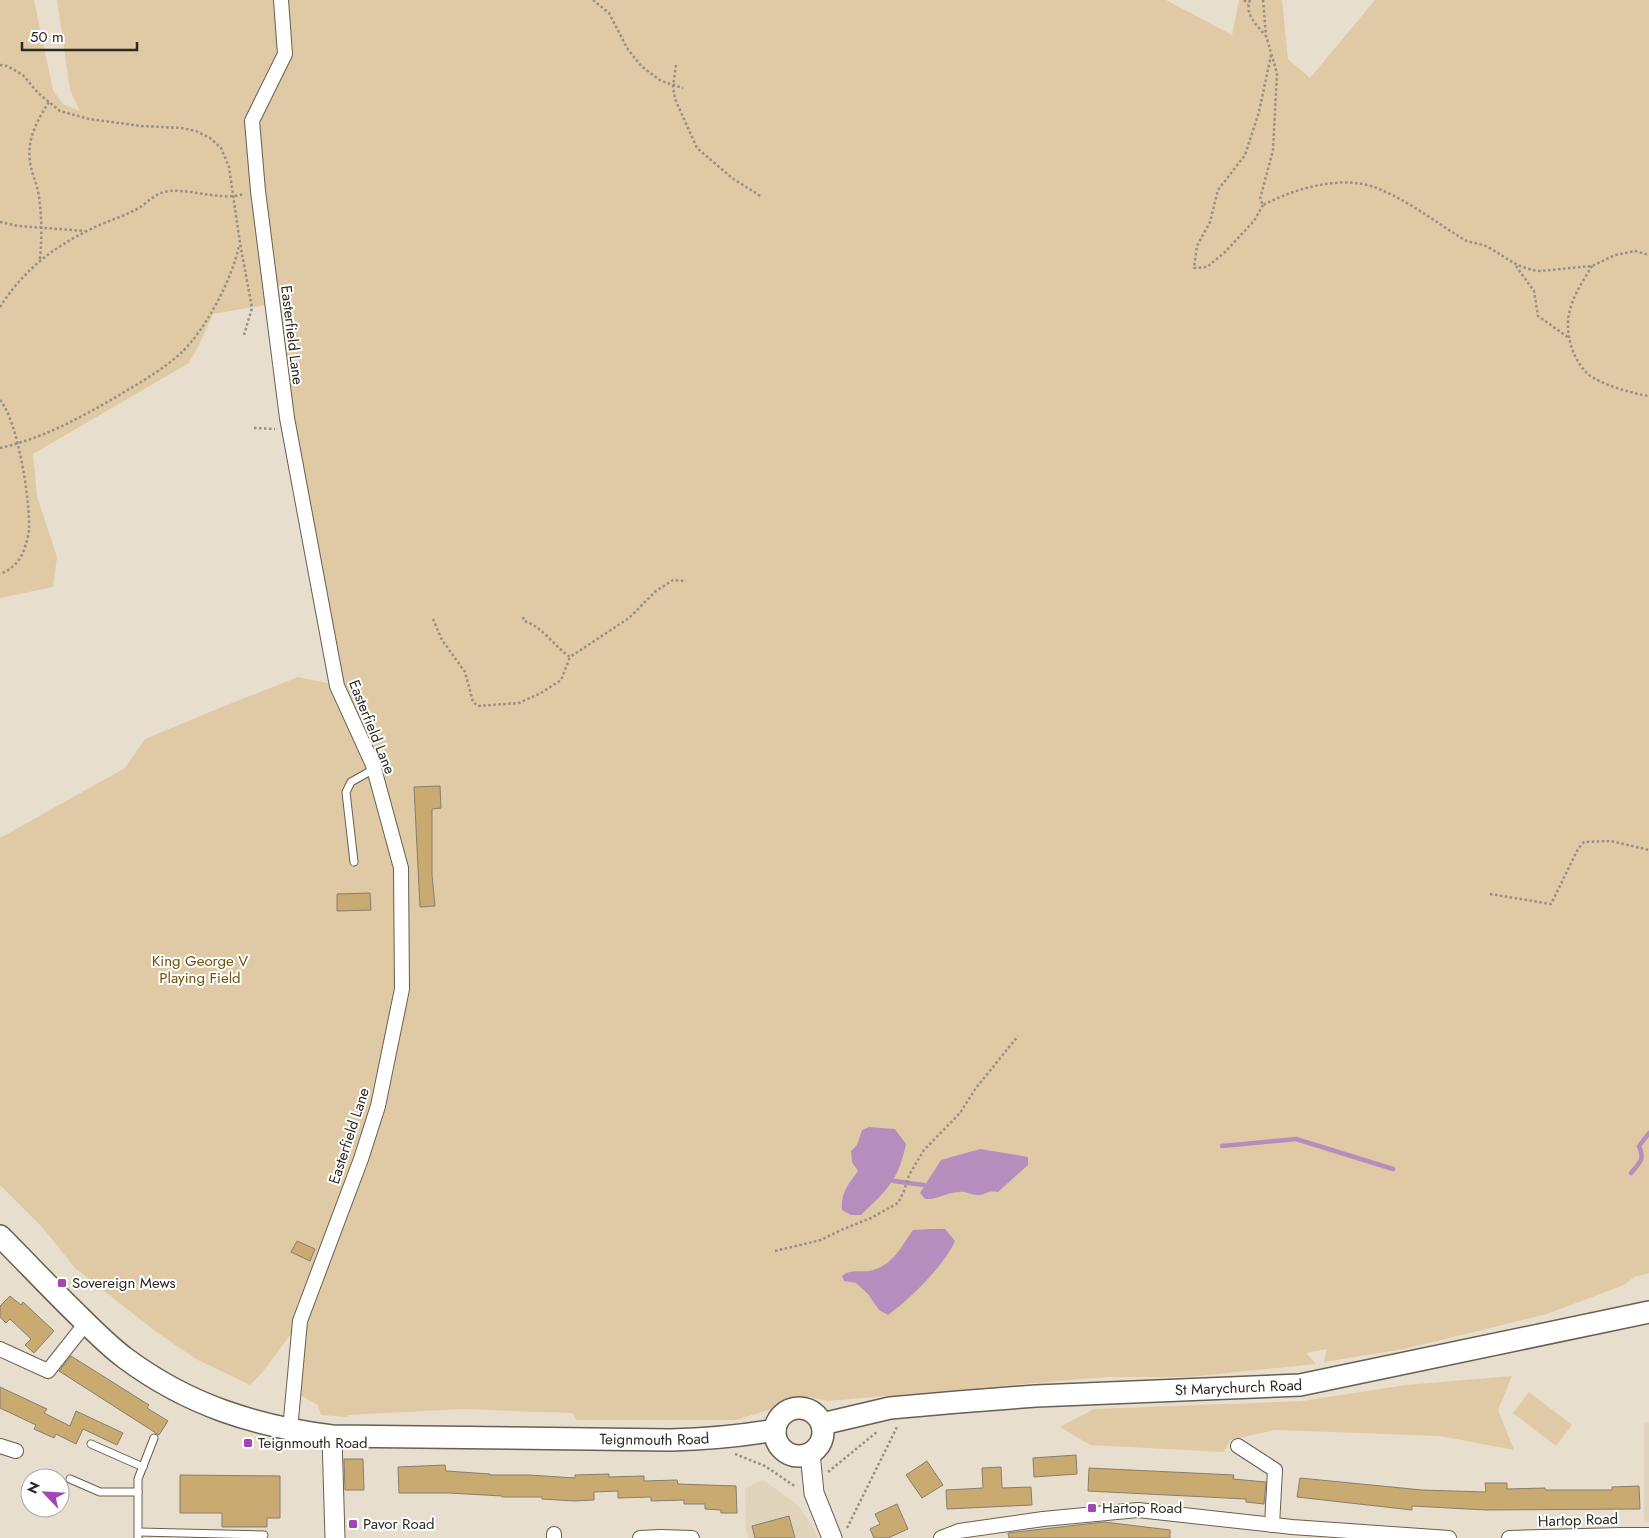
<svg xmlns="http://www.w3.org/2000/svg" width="1649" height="1538" font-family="Jost,sans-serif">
<rect width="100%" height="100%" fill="#e8decd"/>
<g fill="#e1d4bc">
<path d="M1649 1422V1522H1644V1424Z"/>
<path d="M763 1480 798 1505 813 1527 818 1538H748L746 1528 745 1489Z"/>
</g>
<g fill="#dfcaa5">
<path d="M0 0H34L53 90 63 104 80 111 70 90 57 0H1166L1232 35 1239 0H1282L1288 59 1310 78 1375 0H1649V1273L1634 1277 1624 1285 1547 1314 1404 1349 1324 1362 1327 1349 1306 1353 1316 1364 1188 1377H1106L828 1401 810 1397 736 1420H577L572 1413 463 1409 348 1415 347 1417 321 1415 318 1405 293 1391 300 1322 261 1374 250 1385 196 1359 155 1331 75 1268 43 1228 0 1185V838L125 768 145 739 217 709 298 677 337 685 271 304 213 314 199 345 189 363 33 454 37 496 57 557 53 587 0 598Z"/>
<path d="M1512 1376 1498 1410 1514 1450 1440 1436 1275 1430 1230 1440 1224 1452 1090 1445 1060 1427 1094 1409 1302 1401 1406 1385Z"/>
<path d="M1529 1392 1572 1425 1556 1446 1513 1413Z"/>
</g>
<g fill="#b68ebd">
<path d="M869 1127 895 1129 906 1144C898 1181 888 1189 861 1215H851L842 1210C841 1192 848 1185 858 1171L852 1162 851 1151 857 1145 862 1130Z"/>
<path d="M980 1149 1028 1157V1165L998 1192C985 1190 989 1194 979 1195 973 1196 966 1191 960 1192 947 1192 938 1200 925 1199L920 1193 941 1160Z"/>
<path d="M932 1229H945L955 1241C944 1266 910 1299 888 1315L879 1310 868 1294 856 1283 844 1281 842 1276C850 1269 859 1272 869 1271 892 1267 901 1247 913 1230Z"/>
</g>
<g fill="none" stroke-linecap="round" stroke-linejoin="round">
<g stroke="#b68ebd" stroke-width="4.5">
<path d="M1222 1146 1296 1139 1393 1169"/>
<path d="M1631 1173C1640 1162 1645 1160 1639 1146L1649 1133"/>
<path d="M894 1181 924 1185"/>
</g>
</g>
<g fill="#c9ab72" stroke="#877e6e">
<path d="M440 786 441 808 432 809V875L435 906 420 907 414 787Z"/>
<path d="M370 893 371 910 337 911V894Z"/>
<path d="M297 1241 315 1249 310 1261 291 1252Z"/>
<path d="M10 1296 21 1305 23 1302 54 1331 34 1353 25 1345 31 1339 10 1319 6 1323 0 1317V1306Z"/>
<path d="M71 1356 149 1405 147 1408 168 1421 159 1435 59 1371Z"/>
<path d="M0 1387 47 1409 44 1413 70 1426 76 1411 123 1433 117 1445 83 1429 76 1444 56 1434 54 1438 34 1429 36 1425 0 1408Z"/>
<path d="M1076 1455 1077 1474 1034 1477 1033 1458Z"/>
<path d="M344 1459H363L364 1490H345Z"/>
<path d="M927 1461 943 1485 922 1498 906 1475Z"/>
<path d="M445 1465 446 1471 490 1474V1475H529L575 1478V1475L609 1474V1477L644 1476V1481L677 1480 678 1484 736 1486 737 1513H721V1510L705 1509V1504H684V1500L651 1501V1497L618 1498V1491L594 1492V1500L574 1501 542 1499V1497H502V1496L449 1493H399L398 1467Z"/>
<path d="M1001 1467 1002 1488 1031 1487 1032 1505 947 1509 946 1490 983 1488 982 1468Z"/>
<path d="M1089 1468 1234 1475 1233 1479 1266 1482 1264 1504 1246 1502V1499L1088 1491Z"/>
<path d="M180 1475 280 1476V1518H267V1527H222V1513H180Z"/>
<path d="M1300 1478 1422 1490 1486 1492 1485 1483H1507V1489L1545 1488 1546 1490H1612V1487L1639 1486 1640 1509 1486 1510 1412 1506V1510L1297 1497Z"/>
<path d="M897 1504 908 1529 888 1538H874L870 1529 880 1524 875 1514Z"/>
<path d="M789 1516 795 1538H755L752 1526Z"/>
<path d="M1104 1522 1170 1530V1538H1009L1008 1533Z"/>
</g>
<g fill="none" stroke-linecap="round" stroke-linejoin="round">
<g stroke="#675f50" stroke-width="9">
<g id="lane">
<path d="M354 862 346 792 351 782 374 769"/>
<path d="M91 1444 143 1467"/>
<path d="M70 1479 100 1492H138"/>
<path d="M139 1532 264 1535"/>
<path d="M138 1538V1479L154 1438"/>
</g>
</g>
<g stroke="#675f50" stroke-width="16">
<g id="street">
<path d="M281 0 285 54 252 121 258 191 287 418 337 686 373 765 401 868 402 989 378 1106 361 1159 300 1321 290 1430"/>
<path d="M0 1349 48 1371 86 1323"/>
<path d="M0 1446 16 1451"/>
<path d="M1238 1446 1275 1470 1272 1525"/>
<path d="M554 1538V1534"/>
<path d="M640 1538 661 1537 692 1538"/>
<path d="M941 1538 959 1531 1043 1519 1138 1510 1292 1527 1449 1538"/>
<path d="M1509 1538 1621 1535H1649"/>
</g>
</g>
<g stroke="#675f50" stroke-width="21">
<g id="secondary">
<path d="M332 1436 335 1538"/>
<path d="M810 1453 814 1493 832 1538"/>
</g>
</g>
<g stroke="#675f50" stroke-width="24">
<g id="primary">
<path id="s1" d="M0 1236C27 1263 53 1291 80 1317 94 1331 109 1346 125 1358 188 1405 255 1426 332 1436L671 1440C706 1439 740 1436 775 1430"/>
<circle cx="799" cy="1432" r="24"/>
<path id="s2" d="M822 1424 890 1408 958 1402 1036 1396 1300 1385 1649 1312"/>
</g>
</g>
<g stroke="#968f83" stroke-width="2.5" stroke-dasharray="2.5 2.5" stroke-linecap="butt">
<path d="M593 0 609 13 627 48 641 66 661 81 683 88"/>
<path d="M1244 0 1248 4"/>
<path d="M1250 0C1244 14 1257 25 1265 35"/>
<path d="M1263 0 1266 36 1277 73 1273 150 1260 199 1263 205C1294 189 1339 175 1374 187 1406 199 1434 221 1463 239 1471 244 1481 243 1488 247 1507 258 1517 268 1539 271L1592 266 1615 255 1635 251 1649 255"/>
<path d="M0 65 7 66 23 75 38 93 60 111 89 119 141 126 182 128 196 131 210 138 221 148 229 167 240 243 252 308 244 335"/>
<path d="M676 65 673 86 675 99 697 148 732 178 762 197"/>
<path d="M1263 205 1254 221 1225 252 1207 267 1194 268 1197 246 1210 222 1218 190 1245 155 1259 112 1271 55"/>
<path d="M0 222 18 226 85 231"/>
<path d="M40 259C42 238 42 219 39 197 38 187 33 177 31 167 25 143 36 122 49 102"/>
<path d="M1516 266 1534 291 1538 316 1569 338"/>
<path d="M1592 266C1583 281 1572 297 1569 314 1565 335 1573 360 1588 374 1599 384 1634 394 1649 396"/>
<path d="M0 307C23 271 52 248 89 230 104 222 120 218 135 210 144 206 151 197 161 193 183 185 217 202 244 194"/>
<path d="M0 400C18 421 30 500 29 528 29 534 27 541 25 547 21 560 13 569 0 574"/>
<path d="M254 428 275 429"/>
<path d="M0 448C44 438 82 417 121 394 141 382 162 370 180 354 205 331 233 278 239 245"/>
<path d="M523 617 524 621C542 626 555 647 570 657L629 618 656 591 673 580 686 581"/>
<path d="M433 619 442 640 465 672 473 702 478 706 519 703 541 693 561 680 570 657"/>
<path d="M1490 894 1551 904 1578 849 1584 842 1611 841 1649 850"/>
<path d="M775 1251 821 1240 841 1230 871 1218 898 1203 904 1191 909 1175 924 1150 960 1113 976 1088 1018 1036"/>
<path d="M735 1454 765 1466 796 1487"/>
<path d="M828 1472 878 1431"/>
<path d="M847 1528 898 1425"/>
</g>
<use href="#lane" stroke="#fff" stroke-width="7"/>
<use href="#street" stroke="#fff" stroke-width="14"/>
<use href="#secondary" stroke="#fff" stroke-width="19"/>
<use href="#primary" stroke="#fff" stroke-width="21"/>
</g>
<g fill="#a246b1" stroke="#fff" stroke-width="2">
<rect x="57" y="1278" width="10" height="10" rx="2.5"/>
<rect x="243" y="1438" width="10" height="10" rx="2.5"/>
<rect x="1087" y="1503" width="10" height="10" rx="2.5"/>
<rect x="348" y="1519" width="10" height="10" rx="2.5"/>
</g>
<g text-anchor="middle" stroke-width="4" stroke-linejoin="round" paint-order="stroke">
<g font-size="15" fill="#2c2922" stroke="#fff">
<text transform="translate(292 335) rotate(83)" y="5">Easterfield Lane</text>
<text transform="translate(372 727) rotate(68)" y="5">Easterfield Lane</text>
<text transform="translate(349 1136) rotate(-72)" y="5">Easterfield Lane</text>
<text dy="5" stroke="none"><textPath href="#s2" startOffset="419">St Marychurch Road</textPath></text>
<text dy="5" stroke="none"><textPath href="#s1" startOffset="721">Teignmouth Road</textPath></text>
<text transform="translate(1578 1520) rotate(-2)" y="5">Hartop Road</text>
</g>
<g font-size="15" fill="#6f510a" stroke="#fff">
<text x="200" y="966">King George V<tspan x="200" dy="17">Playing Field</tspan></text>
</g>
<g font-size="15" fill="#2c2922" stroke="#fff" text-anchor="start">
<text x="72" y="1288">Sovereign Mews</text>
<text x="258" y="1448">Teignmouth Road</text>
<text x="1102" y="1513">Hartop Road</text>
<text x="363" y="1529">Pavor Road</text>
</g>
</g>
<g transform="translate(45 1493) rotate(295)"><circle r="24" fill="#ffffff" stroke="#aba9a7"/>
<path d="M0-4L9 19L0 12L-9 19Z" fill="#a246b1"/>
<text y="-8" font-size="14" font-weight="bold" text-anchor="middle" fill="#2c2922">N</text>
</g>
<path d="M22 42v8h115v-8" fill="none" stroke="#2c2922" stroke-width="2.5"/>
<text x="30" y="42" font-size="15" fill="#2c2922" stroke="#ffffff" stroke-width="4" paint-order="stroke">50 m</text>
</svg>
